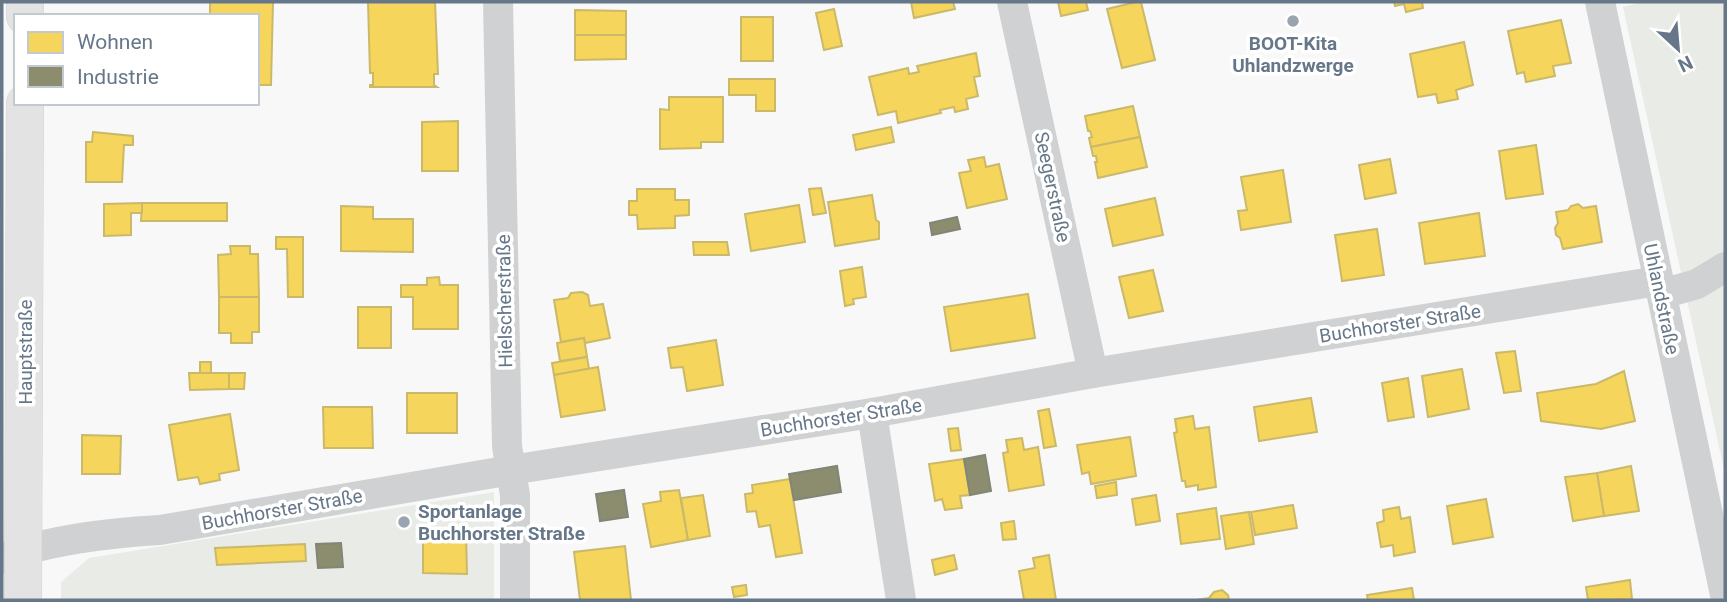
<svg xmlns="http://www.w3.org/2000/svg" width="1727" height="602" font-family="Roboto,sans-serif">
<rect width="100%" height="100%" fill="#f8f8f8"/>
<g fill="#e8ebe6">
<path d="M1643 2H1725V474L1623 7Z"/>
<path d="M494 492V600H61V582L89 558Z"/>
</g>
<g fill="#f6d55c" stroke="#cbb96a" stroke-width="2">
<path d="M210 2H273L271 85H257V16H210Z"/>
<path d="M368 2H435L438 74H434V85L437 87H370V85H373V73H370Z"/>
<path d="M911 2H953L955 9 914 18Z"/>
<path d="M1058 2H1086L1088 10 1061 16Z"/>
<path d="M1136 2H1141L1155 60 1122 68 1107 9Z"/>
<path d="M1394 2H1422L1423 8 1406 12 1404 4 1395 6Z"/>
<path d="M834 9 842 46 824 50 816 13Z"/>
<path d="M575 10 626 11V35H575Z"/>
<rect x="741" y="17" width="32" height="44"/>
<path d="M1561 20 1571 63 1553 66 1555 76 1526 82 1524 72 1517 74 1508 31Z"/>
<path d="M575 35H626V59L575 60Z"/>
<path d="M1464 42 1473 85 1456 90 1458 99 1438 103 1436 94 1418 97 1410 54Z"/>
<path d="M976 53 980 76 974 77 978 96 966 99 968 109 955 112 954 107 940 110 941 113 898 123 896 111 878 115 869 77 908 68 909 74 919 72 917 66Z"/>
<path d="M729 79H775V111H756V95H729Z"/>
<path d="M669 97H723V142H701V148L660 149V109L669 110Z"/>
<path d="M1133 106 1140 137 1091 147 1089 138 1092 137 1090 131H1088L1085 116Z"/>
<path d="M458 121V171H422V122Z"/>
<path d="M891 127 894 142 856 150 853 135Z"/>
<path d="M93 132 133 136V145H124L122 182H86V142H92Z"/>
<path d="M1140 137 1147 167 1098 178 1095 162H1097L1096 156H1093L1091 147Z"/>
<path d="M1536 145 1543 194 1506 199 1499 151Z"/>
<path d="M984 157 986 167 999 164 1007 199 967 208 959 173 971 171 968 160Z"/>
<path d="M1390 159 1396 193 1365 199 1359 165Z"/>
<path d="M1283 170 1291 222 1241 230 1238 211 1247 210 1241 177Z"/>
<path d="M821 188 826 213 813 215 809 189Z"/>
<path d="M637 189H675V200H689V215L675 216V228L638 229 637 215H629V201H637Z"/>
<path d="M872 195 876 220 879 222V239L835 246 828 202Z"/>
<path d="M1155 198 1163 235 1113 246 1105 209Z"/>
<path d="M142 203H227V221H141Z"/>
<path d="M142 203V213H131V235L104 236V204Z"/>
<path d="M1578 204 1583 208 1596 206 1602 242 1563 249 1560 238 1556 235 1555 228 1558 223 1556 212 1568 210 1571 206Z"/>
<path d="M799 205 805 242 751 251 745 214Z"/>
<path d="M341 206 373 207V219H413V252L341 251Z"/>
<path d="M1479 213 1485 256 1425 264 1419 223Z"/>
<path d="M1377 229 1384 275 1342 281 1335 235Z"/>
<path d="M276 237H303V297H288L287 249H276Z"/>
<path d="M693 242H727L729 255H694Z"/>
<path d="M230 246H250V254H258L259 297H219L218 255 231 254Z"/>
<path d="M862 267 866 297 853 299 854 304 845 306 840 271Z"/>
<path d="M1153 270 1163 311 1129 318 1119 277Z"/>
<path d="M439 277 440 285H458V329H413V297H401V285H427V278Z"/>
<path d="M582 292 588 295 590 306 603 304 610 338 585 343 584 338 561 342 554 300 568 298 571 293Z"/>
<path d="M1028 294 1035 338 951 351 944 307Z"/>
<path d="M219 297H259V332H252V343H231V333H219Z"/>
<rect x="358" y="307" width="33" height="41"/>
<path d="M584 338 587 357 560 361 557 343Z"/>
<path d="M716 340 723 385 687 391 683 367 671 368 668 348Z"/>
<path d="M1515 351 1521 391 1504 393 1496 353Z"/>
<path d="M587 357 589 369 554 375 552 363Z"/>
<rect x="200" y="362" width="11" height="11"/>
<path d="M598 367 605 410 561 417 554 375Z"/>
<path d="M1462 369 1469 409 1428 417 1422 376Z"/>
<path d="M1624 371 1635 421 1601 429 1541 421 1537 393 1596 384Z"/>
<path d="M189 373H229V389L190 390Z"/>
<path d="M229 373H245L244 389H229Z"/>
<path d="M1408 378 1414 417 1388 421 1382 383Z"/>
<rect x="407" y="393" width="50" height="40"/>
<path d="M1311 398 1317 432 1259 441 1254 407Z"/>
<path d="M323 407H372L373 448H324Z"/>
<path d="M1049 409 1056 446 1044 448 1038 411Z"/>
<path d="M230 414 239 470 219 474 220 480 200 484 198 477 178 480 169 425Z"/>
<path d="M1193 416 1195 429 1209 427 1216 487 1198 490V485L1186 487 1185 481H1182L1174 433 1177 432 1175 419Z"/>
<path d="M958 428 961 450 951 451 948 429Z"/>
<path d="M82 435 121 436 120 474H82Z"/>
<path d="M1130 437 1136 476 1091 484 1089 472 1082 474 1077 445Z"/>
<path d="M1022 438 1024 450 1038 447 1044 485 1009 491 1003 453 1008 452 1006 440Z"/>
<path d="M964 459 970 495 960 496 962 508 945 510 942 499 935 501 929 464Z"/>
<path d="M1631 466 1639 511 1604 516 1597 473Z"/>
<path d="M1597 473 1604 516 1573 521 1565 477Z"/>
<path d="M790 479 802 553 776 557 770 525 759 527 756 511 747 512 745 494 753 493 752 485Z"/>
<path d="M1116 482 1117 495 1097 498 1095 486Z"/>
<path d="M679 490 688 540 651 547 643 504 661 501 660 492Z"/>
<path d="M703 495 710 536 688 540 681 498Z"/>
<path d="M1156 495 1160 521 1136 525 1132 499Z"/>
<path d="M1486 499 1493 537 1453 544 1447 506Z"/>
<path d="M1293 505 1297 528 1255 535 1251 512Z"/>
<path d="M1399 507 1401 519 1410 517 1415 552 1394 556 1393 545 1381 547 1377 523 1384 521 1383 510Z"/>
<path d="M1216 508 1220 539 1181 544 1177 514Z"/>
<path d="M1249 512 1254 544 1226 549 1221 516Z"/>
<path d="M1014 521 1016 539 1003 540 1001 523Z"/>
<path d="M423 534H466L467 574 423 573Z"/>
<path d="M305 544 306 561 217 565 215 548Z"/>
<path d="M625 546 631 600H580L574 552Z"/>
<path d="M954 555 957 569 935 575 932 560Z"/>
<path d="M1049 555 1056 600H1024L1019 571 1035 568 1033 558Z"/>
<path d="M1630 580 1632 599 1588 600 1586 587Z"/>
<path d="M746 585 747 595 734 597 732 587Z"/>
<path d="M1412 588 1414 600H1368L1367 595Z"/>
<path d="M1222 590 1228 595 1229 600H1196L1209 598 1214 592Z"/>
</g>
<g fill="#8c8c6e" stroke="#818676" stroke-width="2">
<path d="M957 217 960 229 932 235 930 223Z"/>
<path d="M985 455 991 491 970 495 964 459Z"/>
<path d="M837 466 841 492 794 500 789 474Z"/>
<path d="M624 490 628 517 600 521 596 494Z"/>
<path d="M341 543 343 567 318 568 316 544Z"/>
</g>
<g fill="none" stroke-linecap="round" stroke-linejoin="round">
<g stroke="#d3d4d6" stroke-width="38">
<g id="major">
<path d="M25 16V2"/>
<path d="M23 600 25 103"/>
</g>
</g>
<g stroke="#d0d1d3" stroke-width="30">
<path d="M498 2 507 446 515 495V600"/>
<path d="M1012 2 1093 373"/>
<path d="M1600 2 1725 595"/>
<path d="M1662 294 1697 284 1725 267"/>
<path d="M872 413 901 600"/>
<path d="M2 559C47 539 111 533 160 530L511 470 872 413 1093 373 1658 281"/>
</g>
<use href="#major" stroke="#e3e3e4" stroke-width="37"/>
</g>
<g fill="#99a4b0" stroke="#fff" stroke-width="2.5">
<circle cx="1293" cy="21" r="7"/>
<circle cx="404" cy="522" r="7"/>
</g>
<g text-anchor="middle" stroke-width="7" stroke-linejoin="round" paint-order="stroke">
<g font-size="19" font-weight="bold" fill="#667789" stroke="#fff">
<text x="1293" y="50">BOOT-Kita<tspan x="1293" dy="22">Uhlandzwerge</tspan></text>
<text x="418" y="518" text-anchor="start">Sportanlage<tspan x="418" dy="22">Buchhorster Straße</tspan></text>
</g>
<g font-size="19" fill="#667789" stroke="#fff">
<text transform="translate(1053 187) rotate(78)" y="7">Seegerstraße</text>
<text transform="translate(1662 299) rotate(78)" y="7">Uhlandstraße</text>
<text transform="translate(504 301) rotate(-91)" y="7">Hielscherstraße</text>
<text transform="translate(1400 323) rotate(-9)" y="7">Buchhorster Straße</text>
<text transform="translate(25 352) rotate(-90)" y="7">Hauptstraße</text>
<text transform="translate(841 417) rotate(-9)" y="7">Buchhorster Straße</text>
<text transform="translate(282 509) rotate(-10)" y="7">Buchhorster Straße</text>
</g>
</g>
<rect width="1727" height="602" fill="none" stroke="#667789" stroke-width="7"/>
<rect x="14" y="14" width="245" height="91" fill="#ffffff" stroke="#c2c9d0" stroke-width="2"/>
<rect x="28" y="32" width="35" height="21" fill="#f6d55c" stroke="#c2c9d0" stroke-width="2"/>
<text x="77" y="49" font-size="21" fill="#667789">Wohnen</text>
<rect x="28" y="66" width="35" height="21" fill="#8c8c6e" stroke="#c2c9d0" stroke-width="2"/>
<text x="77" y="84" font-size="21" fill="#667789">Industrie</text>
<g transform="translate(1678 49) rotate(154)" stroke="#ffffff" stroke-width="5" paint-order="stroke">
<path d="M0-5L12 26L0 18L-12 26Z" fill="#667789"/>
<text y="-10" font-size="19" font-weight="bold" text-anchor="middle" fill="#667789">N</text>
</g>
</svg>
